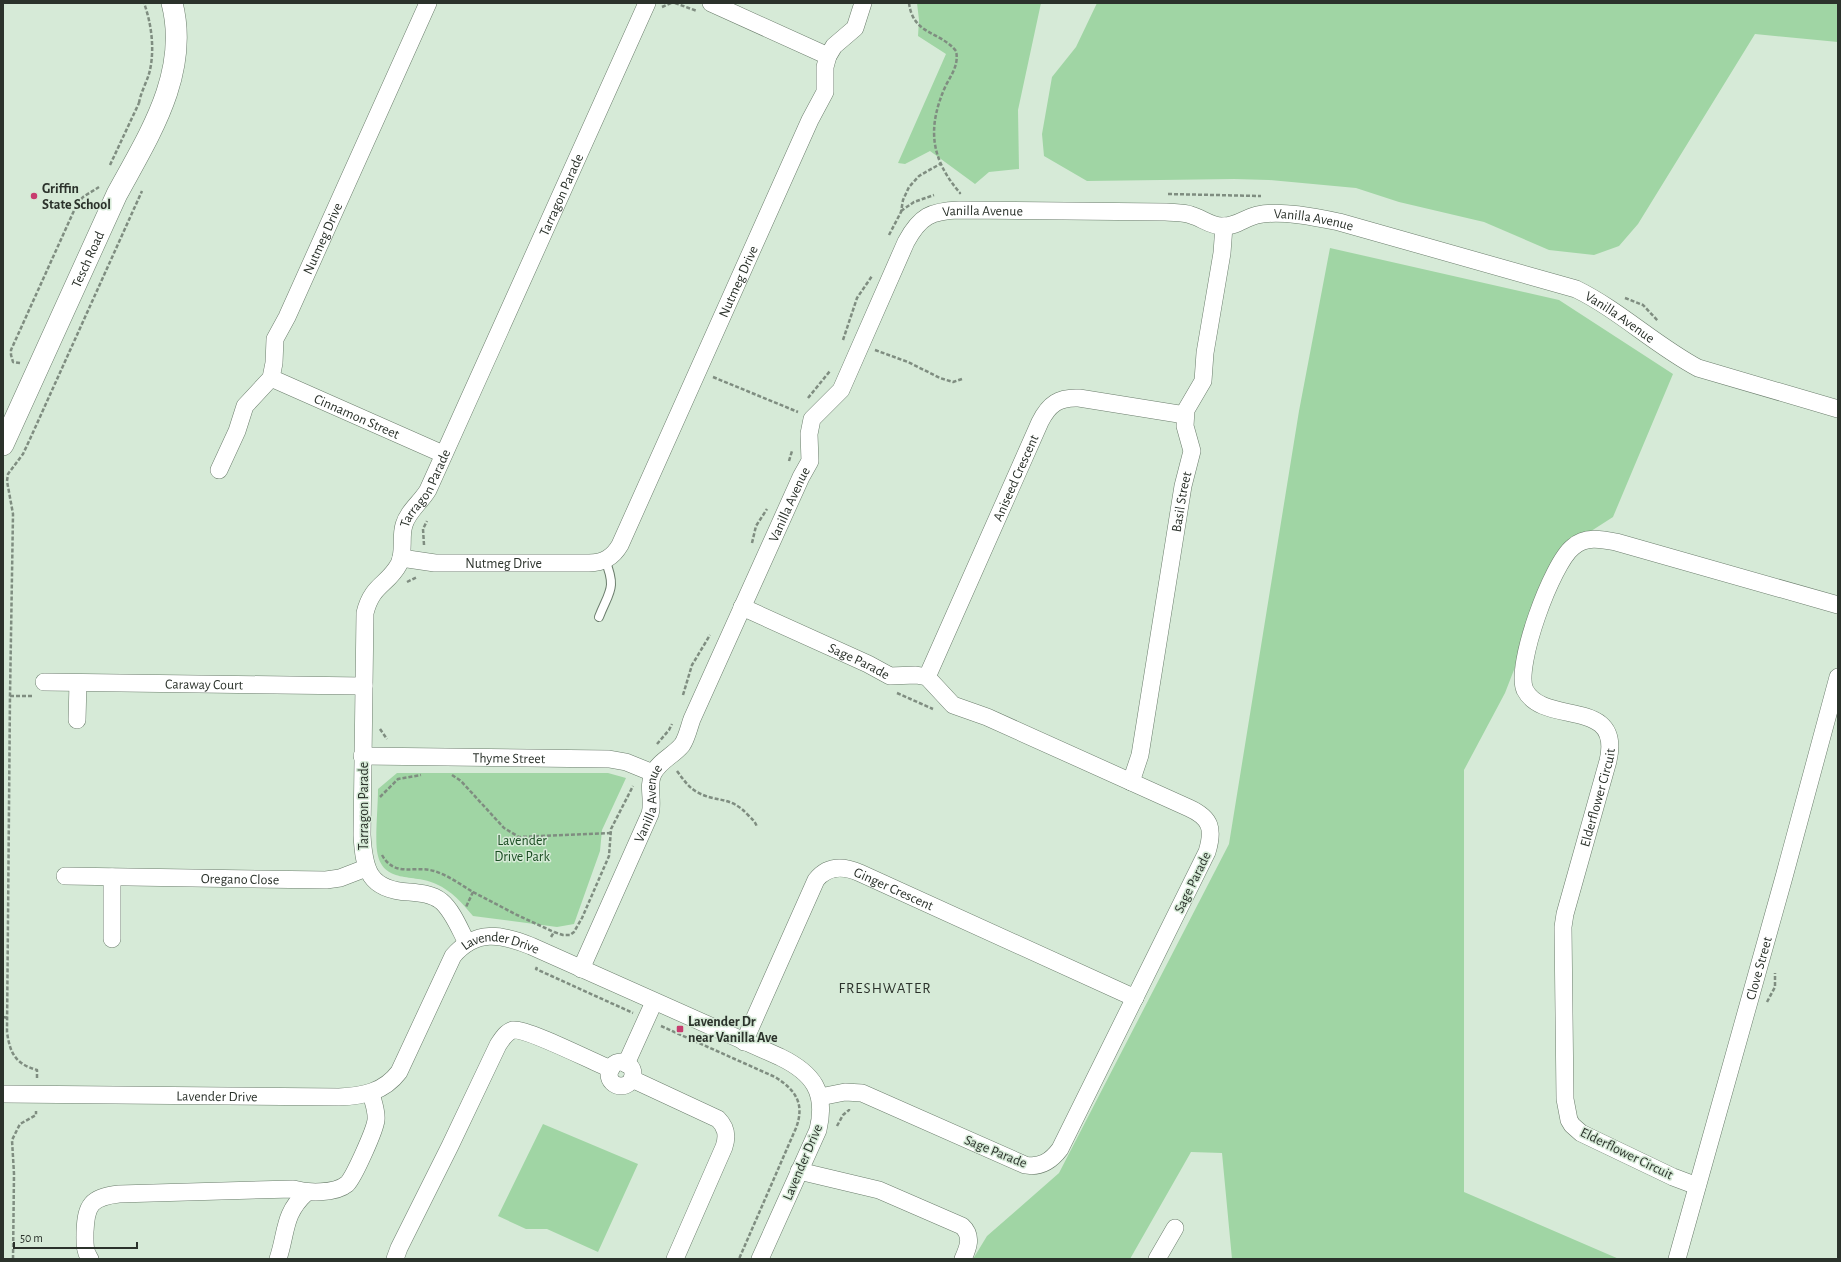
<svg xmlns="http://www.w3.org/2000/svg" width="1841" height="1262" font-family="'Alegreya Sans',sans-serif">
<rect width="100%" height="100%" fill="#d6ead7"/>
<g fill="#a0d5a4">
<path d="M917 3H1041L1018 110 1019 169 989 172 975 184 930 151 905 164 898 163 946 54 918 36 919 20Z"/>
<path d="M1097 3H1838V42L1755 34 1638 224 1619 246 1594 255 1549 250 1484 222 1399 202 1356 188 1269 180 1234 179 1087 181 1044 156 1042 134 1052 77 1076 47Z"/>
<path d="M1330 248 1559 300 1673 374 1613 517 1560 551 1505 693 1464 770V1192L1619 1259H1232L1222 1153 1191 1152 1130 1259H973L987 1236 1059 1173 1229 844 1299 411Z"/>
<path d="M397 773H608L626 778 602 830 600 851 574 924 557 927 473 916C462 903 452 891 436 884 414 873 382 885 377 851 375 835 378 807 378 789Z"/>
<path d="M543 1124 638 1164 598 1252 547 1229H526L498 1216Z"/>
</g>
<g fill="none" stroke-linecap="round" stroke-linejoin="round">
<g stroke="#6b7d6c" stroke-width="10">
<path id="service" d="M599 617C609 591 617 589 605 560"/>
</g>
<g stroke="#6b7d6c" stroke-width="18">
<g id="minor">
<path d="M711 3 828 56"/>
<path id="s1" d="M271 378 443 454"/>
<path id="s2" d="M219 470 237 431 245 406 271 378 274 363 275 339 287 317 428 3"/>
<path id="s3" d="M401 558 435 563H589C604 563 613 557 620 545L810 120 825 92V67L828 56 834 46 855 28 863 3"/>
<path id="s4" d="M742 607 868 664 890 676 916 675 927 677 953 705 987 717 1189 808C1211 818 1214 829 1207 852L1060 1149C1051 1161 1041 1168 1025 1165L862 1093 845 1092 820 1097"/>
<path id="s5" d="M927 677 1040 422C1049 404 1059 397 1079 398L1185 415"/>
<path id="s6" d="M44 682 364 686"/>
<path d="M77 720 78 683"/>
<path id="s7" d="M362 756 609 759 626 762 653 773"/>
<path id="s8" d="M1131 782 1140 755 1183 486 1192 451 1185 426 1186 410 1203 381 1205 353 1222 253 1224 226"/>
<path id="s9" d="M65 876 326 880 340 878 366 868"/>
<path d="M112 939V877"/>
<path id="s10" d="M467 943C460 930 453 911 441 901 432 894 420 893 409 892 369 890 364 870 362 835L365 613C372 584 388 585 399 564 405 551 400 538 404 525 408 511 421 502 428 490L647 3"/>
<path id="s11" d="M581 969 650 814C654 801 647 787 653 774 659 761 673 756 682 745 687 738 689 727 692 719L801 477 810 461 809 434 812 419 841 390 906 242C920 216 931 211 959 210L1166 212C1174 213 1183 212 1191 215 1202 218 1210 226 1222 226 1236 227 1244 218 1257 215 1281 210 1315 217 1339 222L1576 289C1619 310 1655 345 1698 368L1838 409"/>
<path id="s12" d="M744 1042 816 880C828 865 844 866 860 873L1135 998"/>
<circle cx="621" cy="1074" r="12"/>
<path d="M626 1064 654 1002"/>
<path d="M632 1079 718 1119C726 1127 728 1135 724 1147L675 1259"/>
<path id="s13" d="M3 1094 339 1097C363 1096 384 1092 399 1072L453 956C476 929 501 934 531 946L780 1057C813 1073 827 1092 818 1130L760 1259"/>
<path d="M799 1171 879 1190 962 1226C973 1236 968 1248 963 1259"/>
<path id="s14" d="M1697 1186 1673 1177 1581 1133 1572 1125 1569 1120 1565 1099 1563 927 1565 914 1608 761C1623 696 1544 727 1525 690 1514 667 1552 563 1573 547 1585 536 1601 539 1616 542L1838 605"/>
<path d="M90 1259C84 1251 85 1242 85 1232 86 1205 91 1197 119 1194L293 1189C307 1193 335 1194 347 1184 354 1177 375 1130 376 1120 377 1111 373 1102 371 1093"/>
<path d="M278 1259C287 1232 283 1214 306 1193"/>
<path d="M395 1259 399 1248 450 1146 498 1045C502 1039 506 1032 513 1030 527 1028 593 1062 611 1069"/>
<path d="M1157 1259 1175 1228"/>
<path id="s15" d="M1677 1259 1784 877 1838 677"/>
</g>
</g>
<g stroke="#6b7d6c" stroke-width="22">
<g id="tertiary">
<path id="s16" d="M3 445 117 194C149 135 190 73 172 3"/>
</g>
</g>
<g stroke="#7f8d80" stroke-width="2.5" stroke-dasharray="4 2" stroke-linecap="butt">
<path d="M675 3 697 11"/>
<path d="M909 3C913 35 940 31 956 51 959 64 952 74 946 85 927 127 930 158 960 193H959"/>
<path d="M662 7 671 3"/>
<path d="M139 103C140 95 146 83 149 74 155 52 152 25 144 3"/>
<path d="M110 165 139 103"/>
<path d="M1168 194 1261 196"/>
<path d="M901 211 914 202 934 195"/>
<path d="M889 235 901 212 903 200 909 187 919 176 940 164"/>
<path d="M1625 298 1643 305 1658 321"/>
<path d="M843 340 857 298 872 276"/>
<path d="M875 350 908 362 940 378 953 382 962 379"/>
<path d="M20 363 13 362 11 355V350L77 204 83 197 99 187"/>
<path d="M713 377 798 412"/>
<path d="M808 398 830 371"/>
<path d="M789 461 792 451"/>
<path d="M752 543 756 526 767 509"/>
<path d="M424 545 423 529 427 521"/>
<path d="M407 582 417 577"/>
<path d="M897 693 933 709"/>
<path d="M683 695 692 665 710 635"/>
<path d="M10 696H34"/>
<path d="M380 729 387 739"/>
<path d="M657 744 669 730 672 724"/>
<path d="M677 771C683 779 688 787 697 792 716 803 730 795 748 815 752 819 755 821 757 827"/>
<path d="M452 775 461 781 504 828 519 837 610 833"/>
<path d="M380 797 398 779 421 775"/>
<path d="M382 855C395 878 414 865 434 871 448 875 461 885 473 892L466 907"/>
<path d="M473 892 517 915 554 932"/>
<path d="M551 937 554 932 563 935H570L574 932 582 918 609 856 611 829 633 786"/>
<path d="M537 967 536 969 633 1013"/>
<path d="M1767 1002 1775 987V973"/>
<path d="M3 1017 8 1018"/>
<path d="M661 1026 775 1077C796 1090 805 1104 796 1128L739 1259"/>
<path d="M37 1078V1070C16 1064 10 1054 7 1032L10 696 13 514 7 481 8 474 23 454 30 439 142 191"/>
<path d="M837 1126 843 1115 849 1110V1109"/>
<path d="M13 1259 14 1174 12 1140 20 1124 36 1115V1111"/>
</g>
<use href="#service" stroke="#fff" stroke-width="8"/>
<use href="#minor" stroke="#fff" stroke-width="17"/>
<use href="#tertiary" stroke="#fff" stroke-width="21"/>
</g>
<g fill="#c83c6f" stroke="#d6ead7" stroke-width="1.5">
<circle cx="34" cy="196" r="4"/>
<rect x="676" y="1025" width="8" height="8" rx="2"/>
</g>
<g text-anchor="middle" stroke-width="3" stroke-linejoin="round" paint-order="stroke">
<g font-size="14" font-weight="bold" fill="#2b322b" stroke="#d6ead7" text-anchor="start">
<text x="42" y="193">Griffin<tspan x="42" dy="16">State School</tspan></text>
<text x="688" y="1026">Lavender Dr<tspan x="688" dy="16">near Vanilla Ave</tspan></text>
</g>
<g font-size="14" fill="#2b322b" stroke="#d6ead7">
<text dy="5" stroke="none"><textPath href="#s10" startOffset="857">Tarragon Parade</textPath></text>
<text dy="5" stroke="none"><textPath href="#s11" startOffset="898">Vanilla Avenue</textPath></text>
<text dy="5" stroke="none"><textPath href="#s11" startOffset="1234">Vanilla Avenue</textPath></text>
<text dy="5" stroke="none"><textPath href="#s2" startOffset="258">Nutmeg Drive</textPath></text>
<text dy="5" stroke="none"><textPath href="#s16" startOffset="204">Tesch Road</textPath></text>
<text dy="5" stroke="none"><textPath href="#s3" startOffset="515">Nutmeg Drive</textPath></text>
<text dy="5" stroke="none"><textPath href="#s11" startOffset="1558">Vanilla Avenue</textPath></text>
<text dy="5" stroke="none"><textPath href="#s1" startOffset="94">Cinnamon Street</textPath></text>
<text dy="5" stroke="none"><textPath href="#s5" startOffset="218">Aniseed Crescent</textPath></text>
<text dy="5" stroke="none"><textPath href="#s10" startOffset="533">Tarragon Parade</textPath></text>
<text dy="5" stroke="none"><textPath href="#s8" startOffset="285">Basil Street</textPath></text>
<text dy="5" stroke="none"><textPath href="#s11" startOffset="515">Vanilla Avenue</textPath></text>
<text dy="5" stroke="none"><textPath href="#s3" startOffset="103">Nutmeg Drive</textPath></text>
<text dy="5" stroke="none"><textPath href="#s4" startOffset="129">Sage Parade</textPath></text>
<text dy="5" stroke="none"><textPath href="#s6" startOffset="160">Caraway Court</textPath></text>
<text dy="5" stroke="none"><textPath href="#s7" startOffset="147">Thyme Street</textPath></text>
<text dy="5" stroke="none"><textPath href="#s14" startOffset="473">Elderflower Circuit</textPath></text>
<text dy="5" stroke="none"><textPath href="#s11" startOffset="180">Vanilla Avenue</textPath></text>
<text transform="translate(363 806) rotate(-90)" y="5">Tarragon Parade</text>
<text dy="5" stroke="none"><textPath href="#s9" startOffset="175">Oregano Close</textPath></text>
<text transform="translate(1192 882) rotate(-64)" y="5">Sage Parade</text>
<text dy="5" stroke="none"><textPath href="#s12" startOffset="263">Ginger Crescent</textPath></text>
<text dy="5" stroke="none"><textPath href="#s13" startOffset="585">Lavender Drive</textPath></text>
<text dy="5" stroke="none"><textPath href="#s15" startOffset="302">Clove Street</textPath></text>
<text dy="5" stroke="none"><textPath href="#s13" startOffset="214">Lavender Drive</textPath></text>
<text transform="translate(996 1151) rotate(22)" y="5">Sage Parade</text>
<text transform="translate(1627 1153) rotate(26)" y="5">Elderflower Circuit</text>
<text transform="translate(802 1162) rotate(-67)" y="5">Lavender Drive</text>
</g>
<g font-size="14" fill="#1a4c22" stroke="#d6ead7">
<text x="522" y="845">Lavender<tspan x="522" dy="16">Drive Park</tspan></text>
</g>
<g font-size="15" letter-spacing="1" fill="#2b322b" stroke="#d6ead7">
<text x="885" y="993">FRESHWATER</text>
</g>
</g>
<rect width="1841" height="1262" fill="none" stroke="#2b322b" stroke-width="8"/>
<path d="M14 1242v6h123v-6" fill="none" stroke="#2b322b" stroke-width="2"/>
<text x="20" y="1242" font-size="12" fill="#2b322b" stroke="#d6ead7" stroke-width="3" paint-order="stroke">50 m</text>
</svg>
